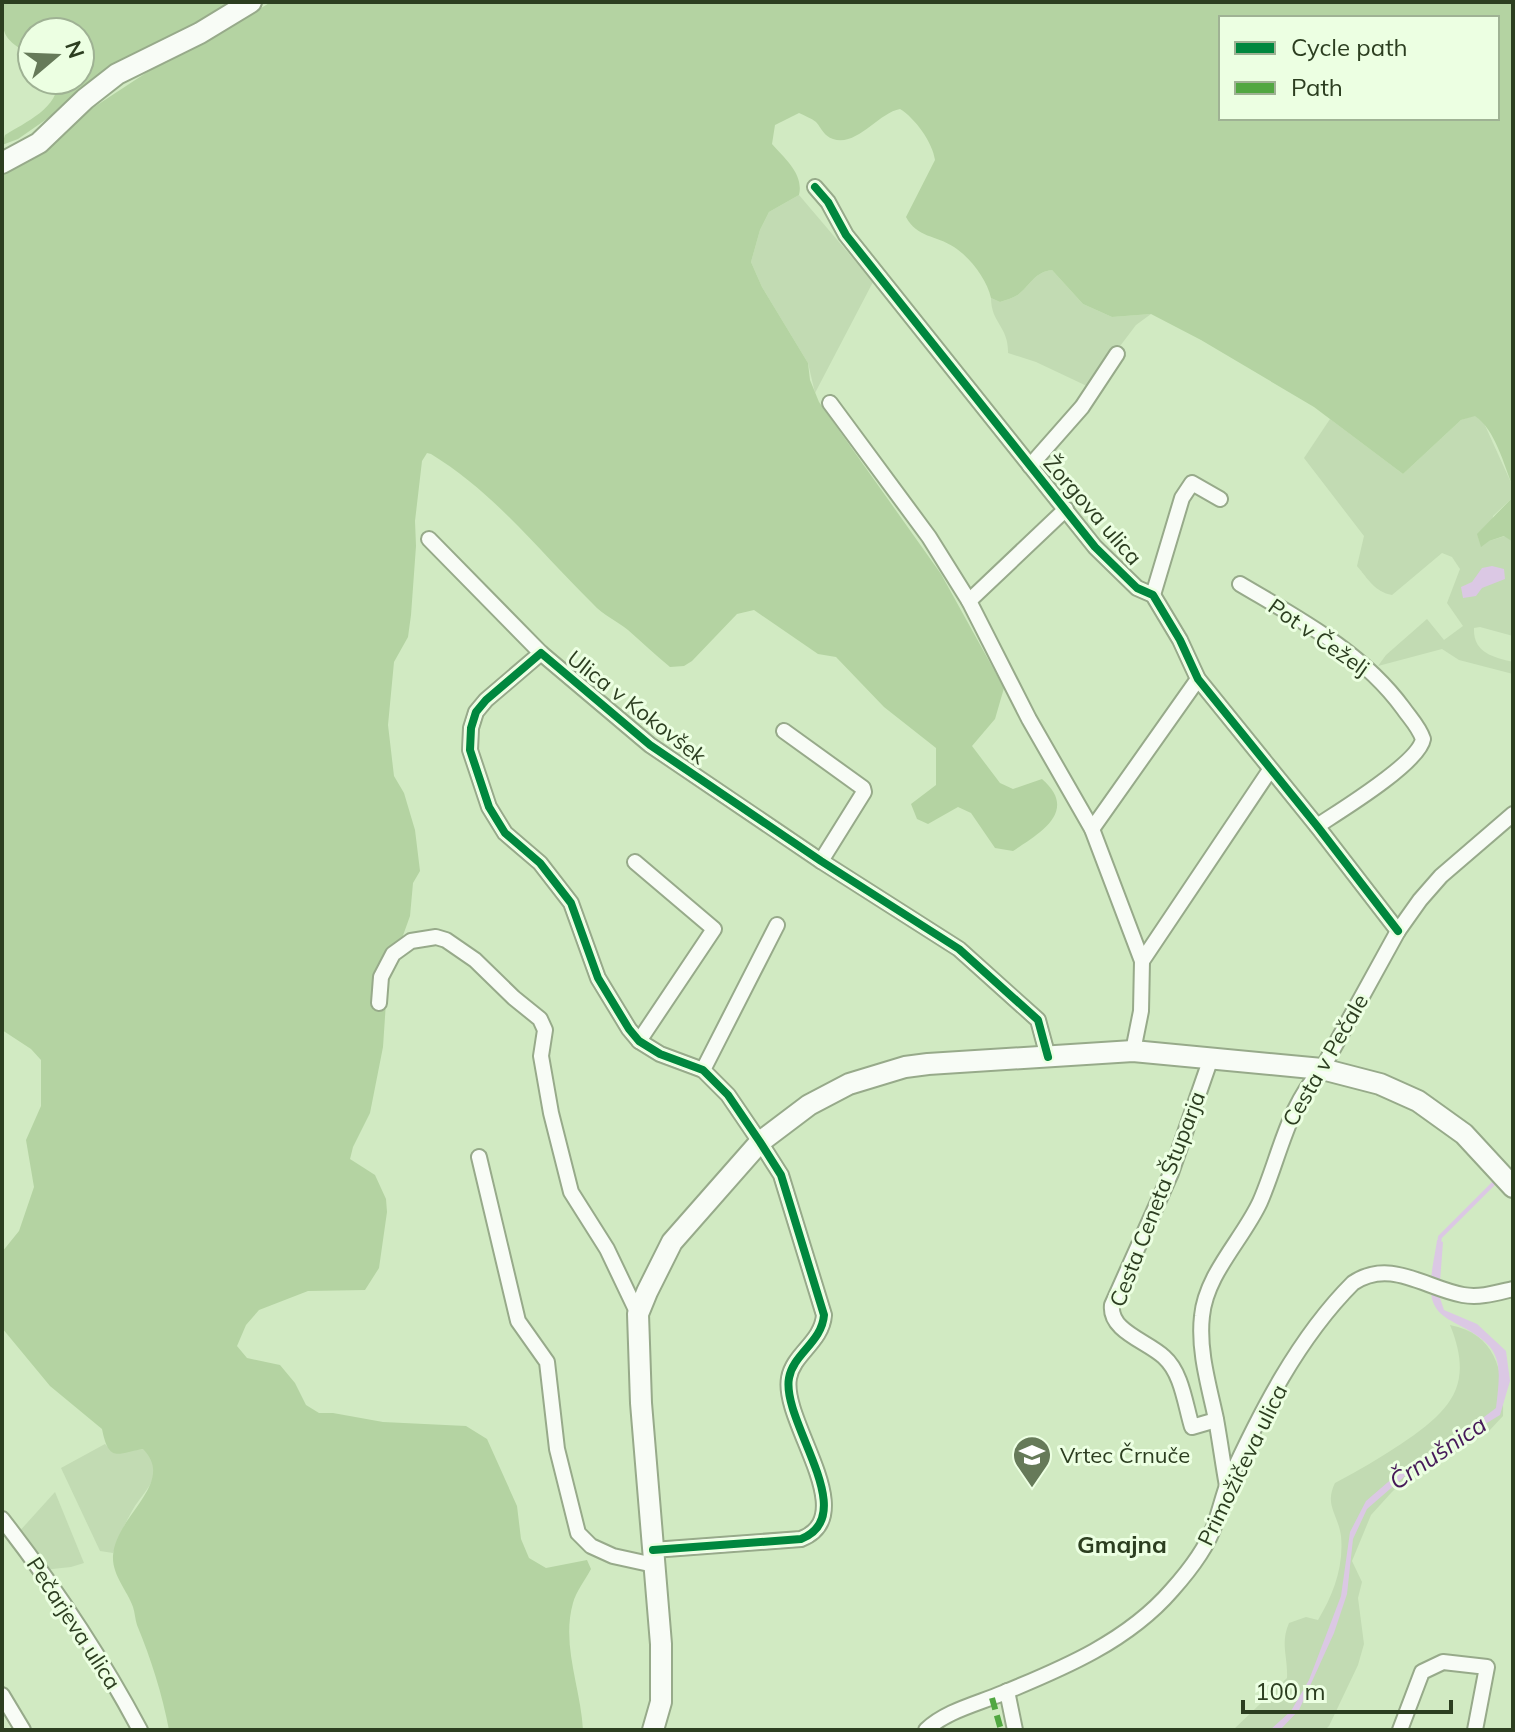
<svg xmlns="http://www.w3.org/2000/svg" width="1515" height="1732" font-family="Mulish,sans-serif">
<rect width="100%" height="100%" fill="#d1eac2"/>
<g fill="#c2dbb3">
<path d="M799 195 873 282 815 393 808 363 762 287 751 262 760 230 769 212Z"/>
<path d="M1052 270 1083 304 1112 317 1151 314 1136 325 1089 387 1036 362 1008 353C1009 327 991 323 991 298L1000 302C1006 300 1014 298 1019 294 1031 284 1035 272 1052 270Z"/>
<path d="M1475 415 1483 421 1513 487V497L1493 516 1489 541 1505 536 1513 542V636L1480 627 1474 628C1473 653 1493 657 1513 662V674L1459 660 1442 649 1378 666 1386 655 1427 619 1444 640 1463 626 1447 603 1460 569 1452 557 1442 553 1392 595C1375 592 1368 579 1357 566L1364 536 1304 458 1330 419 1403 474 1461 420Z"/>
<path d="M1450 1325C1498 1334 1504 1375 1503 1416L1488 1432 1437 1463 1409 1475 1391 1493 1371 1515 1352 1561 1362 1582 1358 1598 1364 1644 1358 1665 1329 1726 1325 1730H1233L1287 1678C1288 1656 1280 1644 1289 1623L1306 1617 1318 1620C1333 1595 1344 1567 1341 1536 1338 1514 1324 1505 1335 1483 1358 1471 1380 1458 1401 1444 1450 1411 1475 1386 1450 1325Z"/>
<path d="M105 1444 114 1453 144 1449C168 1475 145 1488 132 1511 124 1525 118 1539 113 1553L100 1551 61 1468Z"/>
<path d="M55 1492 84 1563 71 1567 43 1570 17 1534Z"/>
</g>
<g fill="#b4d3a2" fill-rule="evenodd">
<path d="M2 2H238L123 66 18 139 2 145 5 135C24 123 61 107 57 80H80V32H32V57C3 37 2 38 2 2Z"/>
<path d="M271 2H1513V487C1504 465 1495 429 1475 416L1461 420 1403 474 1314 407 1201 340 1151 314 1112 317 1083 304 1052 270C1035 272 1031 284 1019 294 1014 298 1006 300 1000 302L991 298C987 280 971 258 954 247 936 235 917 238 906 217L935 160C933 143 915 118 900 109 878 113 857 147 833 139 824 136 822 129 816 122 811 118 805 116 799 113L775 125 772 144C785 159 804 174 799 195L769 212 760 230 751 262 762 287 808 363 810 380 819 402 941 574 1004 688 995 719 972 746 1000 783 1013 789 1042 779C1079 811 1040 833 1013 851L995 848 971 813 958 807 928 824 917 819 911 804 936 785V748L884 707 836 657 818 654 754 610 737 614 692 661 684 666 670 667C655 655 642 642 628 630 617 621 603 615 593 604 540 552 495 493 431 454L427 453 422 461 415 521 416 546 411 615 408 637 394 662 388 725 394 776 404 793 415 830 420 871 413 883 410 916 391 969 386 1002 383 1047 370 1113 353 1147 350 1159 375 1175 386 1199 387 1212 379 1268 365 1290 308 1291 259 1310 246 1325 237 1346 247 1358 280 1365 295 1383 306 1405 319 1413H333L383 1422 466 1426 487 1439 517 1506 521 1539 529 1558 546 1568 587 1560 591 1569C585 1580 576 1592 573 1603 561 1645 581 1688 583 1730H169C162 1693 151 1659 137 1625 135 1619 135 1613 133 1607 127 1590 112 1575 113 1556 115 1516 177 1483 143 1449 118 1453 109 1464 102 1429L50 1386 2 1328V1252L19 1231 34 1187 26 1140 41 1106V1060L31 1049 2 1030V172L48 146 85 113 155 67 203 43ZM1221 18H1497V118H1221Z"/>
<path d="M1513 497V542L1504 536 1489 541 1481 547 1477 534Z"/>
</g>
<g fill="#dbc8e4">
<path d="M1492 566 1504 569 1505 579 1482 588 1476 596 1463 598 1461 587 1472 582 1482 568Z"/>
<path d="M1437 1240 1443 1242 1439 1295 1444 1310 1477 1324 1506 1351 1510 1381 1500 1415 1467 1435 1437 1459 1405 1476 1367 1509 1353 1539 1347 1594 1334 1633 1299 1710 1280 1730H1270L1291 1711 1309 1680 1341 1596 1350 1532 1366 1501 1402 1470 1435 1454 1496 1408C1502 1358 1502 1347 1455 1323 1446 1318 1437 1313 1433 1302 1427 1285 1435 1257 1437 1240Z"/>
</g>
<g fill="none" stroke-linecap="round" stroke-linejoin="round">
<path stroke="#dbc8e4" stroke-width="4" d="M1439 1244 1440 1237 1497 1180"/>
<g stroke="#97aa8a" stroke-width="18">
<g id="street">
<path d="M815 187 828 202 846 235 1095 547 1137 588 1153 595 1180 640 1198 679 1317 826 1398 931"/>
<path d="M830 403 929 537 969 601 1029 719 1092 829 1142 961 1141 1011 1133 1051"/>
<path d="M1030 466 1082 407 1117 354"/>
<path d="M429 539 541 653"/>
<path d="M1240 584C1299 619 1362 652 1403 708 1410 718 1419 727 1423 739 1419 763 1340 811 1317 826"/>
<path d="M1153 595 1182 498 1192 483 1220 499"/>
<path d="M969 601 1066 509"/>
<path d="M784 731 863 788 864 792 821 861"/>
<path d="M1092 829 1198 679"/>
<path d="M635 862 714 929 639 1041"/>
<path d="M1142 961 1270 770"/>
<path d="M379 1003 381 977 393 954 411 941 436 937 446 940 475 960 514 998 540 1019 545 1030 541 1056 551 1113 571 1192 607 1249 638 1314"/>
<path d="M1211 1058 1171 1173 1112 1305C1109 1331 1147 1341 1164 1357 1182 1373 1185 1404 1192 1427L1216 1420"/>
<path d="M703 1070 777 925"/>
<path d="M479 1157 518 1321 547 1362 557 1449 578 1533 591 1546 613 1556 654 1565"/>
<path d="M1227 1486C1223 1464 1220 1441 1216 1419 1209 1386 1198 1350 1202 1316 1206 1274 1243 1239 1260 1202 1280 1156 1287 1107 1322 1069L1398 931 1420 900 1441 876 1513 814"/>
<path d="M2 1519C54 1586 100 1655 140 1730"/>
<path d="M653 1550 801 1539C862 1515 781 1422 789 1378 793 1354 822 1342 824 1315L781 1175 760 1142 728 1095 703 1070 660 1054 639 1041 629 1029 598 978 571 903 540 863 505 833 489 807 470 750 471 728 476 712 486 700 541 653 650 745 821 861 959 949 1038 1020 1048 1057"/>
<path d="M1007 1691 1015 1730"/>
<path d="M2 1695 23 1730"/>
<path d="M926 1730C946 1711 977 1704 1003 1693 1064 1668 1128 1641 1172 1590 1189 1571 1207 1548 1215 1524 1220 1510 1223 1496 1228 1483 1260 1413 1298 1338 1353 1283 1390 1258 1425 1288 1463 1295 1480 1298 1496 1293 1513 1289"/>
<path d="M1400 1730 1422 1672 1443 1662 1487 1667 1475 1730"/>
</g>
</g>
<g stroke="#97aa8a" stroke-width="24">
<g id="secondary">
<path d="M2 163 39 143 85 99 117 74 200 33 251 2"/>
<path d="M653 1730 661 1702V1644L641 1403 638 1314 647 1292 672 1242 760 1142 809 1105 849 1084 905 1067 928 1064 1133 1051 1322 1069 1380 1084 1418 1101 1464 1134 1513 1187"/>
</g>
</g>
<use href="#street" stroke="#f8fcf6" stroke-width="14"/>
<use href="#secondary" stroke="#f8fcf6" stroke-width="20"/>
<path stroke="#51a741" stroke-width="6" stroke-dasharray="12 6" stroke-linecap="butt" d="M992 1698 1001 1730"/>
<g stroke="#ecffe2" stroke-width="13">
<g id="cycleway">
<path d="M815 187 828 202 846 235 1095 547 1137 588 1153 595 1180 640 1198 679 1317 826 1398 931"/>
<path d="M653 1550 801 1539C862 1515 781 1422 789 1378 793 1354 822 1342 824 1315L781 1175 760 1142 728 1095 703 1070 660 1054 639 1041 629 1029 598 978 571 903 540 863 505 833 489 807 470 750 471 728 476 712 486 700 541 653 650 745 821 861 959 949 1038 1020 1048 1057"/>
</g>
</g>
<use href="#cycleway" stroke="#00873e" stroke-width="8"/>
</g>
<defs>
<g id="school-pin" transform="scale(2)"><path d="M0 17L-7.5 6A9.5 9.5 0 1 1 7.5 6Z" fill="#667a59" stroke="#ecffe2"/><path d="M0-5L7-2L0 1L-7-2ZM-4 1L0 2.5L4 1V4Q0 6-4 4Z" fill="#fff"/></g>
</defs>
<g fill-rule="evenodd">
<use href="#school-pin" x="1032" y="1455"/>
</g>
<g text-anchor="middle" stroke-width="6" stroke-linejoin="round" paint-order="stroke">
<g font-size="22" fill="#2c3e20" stroke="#ecffe2">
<text transform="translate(1093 510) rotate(49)" y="8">Žorgova ulica</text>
<text transform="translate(1319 637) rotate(35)" y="8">Pot v Čeželj</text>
<text transform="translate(637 707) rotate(38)" y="8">Ulica v Kokovšek</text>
<text transform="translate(1325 1060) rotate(-60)" y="8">Cesta v Pečale</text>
<text transform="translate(1157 1199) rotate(-69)" y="8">Cesta Ceneta Štuparja</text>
<text transform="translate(1242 1465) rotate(-64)" y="8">Primožičeva ulica</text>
<text transform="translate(74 1623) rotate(57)" y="8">Pečarjeva ulica</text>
</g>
<g font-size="22" fill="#2c3e20" stroke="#ecffe2" text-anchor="start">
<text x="1060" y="1463">Vrtec Črnuče</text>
</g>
<g font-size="24" font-style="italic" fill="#461959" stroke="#ecffe2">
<text transform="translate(1438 1453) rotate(-34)" y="8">Črnušnica</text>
</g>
<g font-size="24" font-weight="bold" fill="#2c3e20" stroke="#ecffe2">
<text x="1122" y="1553">Gmajna</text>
</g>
</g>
<rect width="1515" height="1732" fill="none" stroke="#2c3e20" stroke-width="8"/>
<rect x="1219" y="16" width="280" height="104" fill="#ecffe2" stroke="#9fb294" stroke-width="2"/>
<rect x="1235" y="42" width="40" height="12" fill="#00873e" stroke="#9fb294" stroke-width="2"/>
<text x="1291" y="56" font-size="24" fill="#2c3e20">Cycle path</text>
<rect x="1235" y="82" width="40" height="12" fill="#51a741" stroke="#9fb294" stroke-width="2"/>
<text x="1291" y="96" font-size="24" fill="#2c3e20">Path</text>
<g transform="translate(56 56) rotate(71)"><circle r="38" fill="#ecffe2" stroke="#9fb294" stroke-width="2"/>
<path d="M0-6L14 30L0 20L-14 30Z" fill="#667a59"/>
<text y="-12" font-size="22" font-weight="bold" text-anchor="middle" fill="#2c3e20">N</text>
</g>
<path d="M1243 1700v12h208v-12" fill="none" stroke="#2c3e20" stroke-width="4"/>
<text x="1255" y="1700" font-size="24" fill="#2c3e20" stroke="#ecffe2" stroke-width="6" paint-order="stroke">100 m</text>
</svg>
